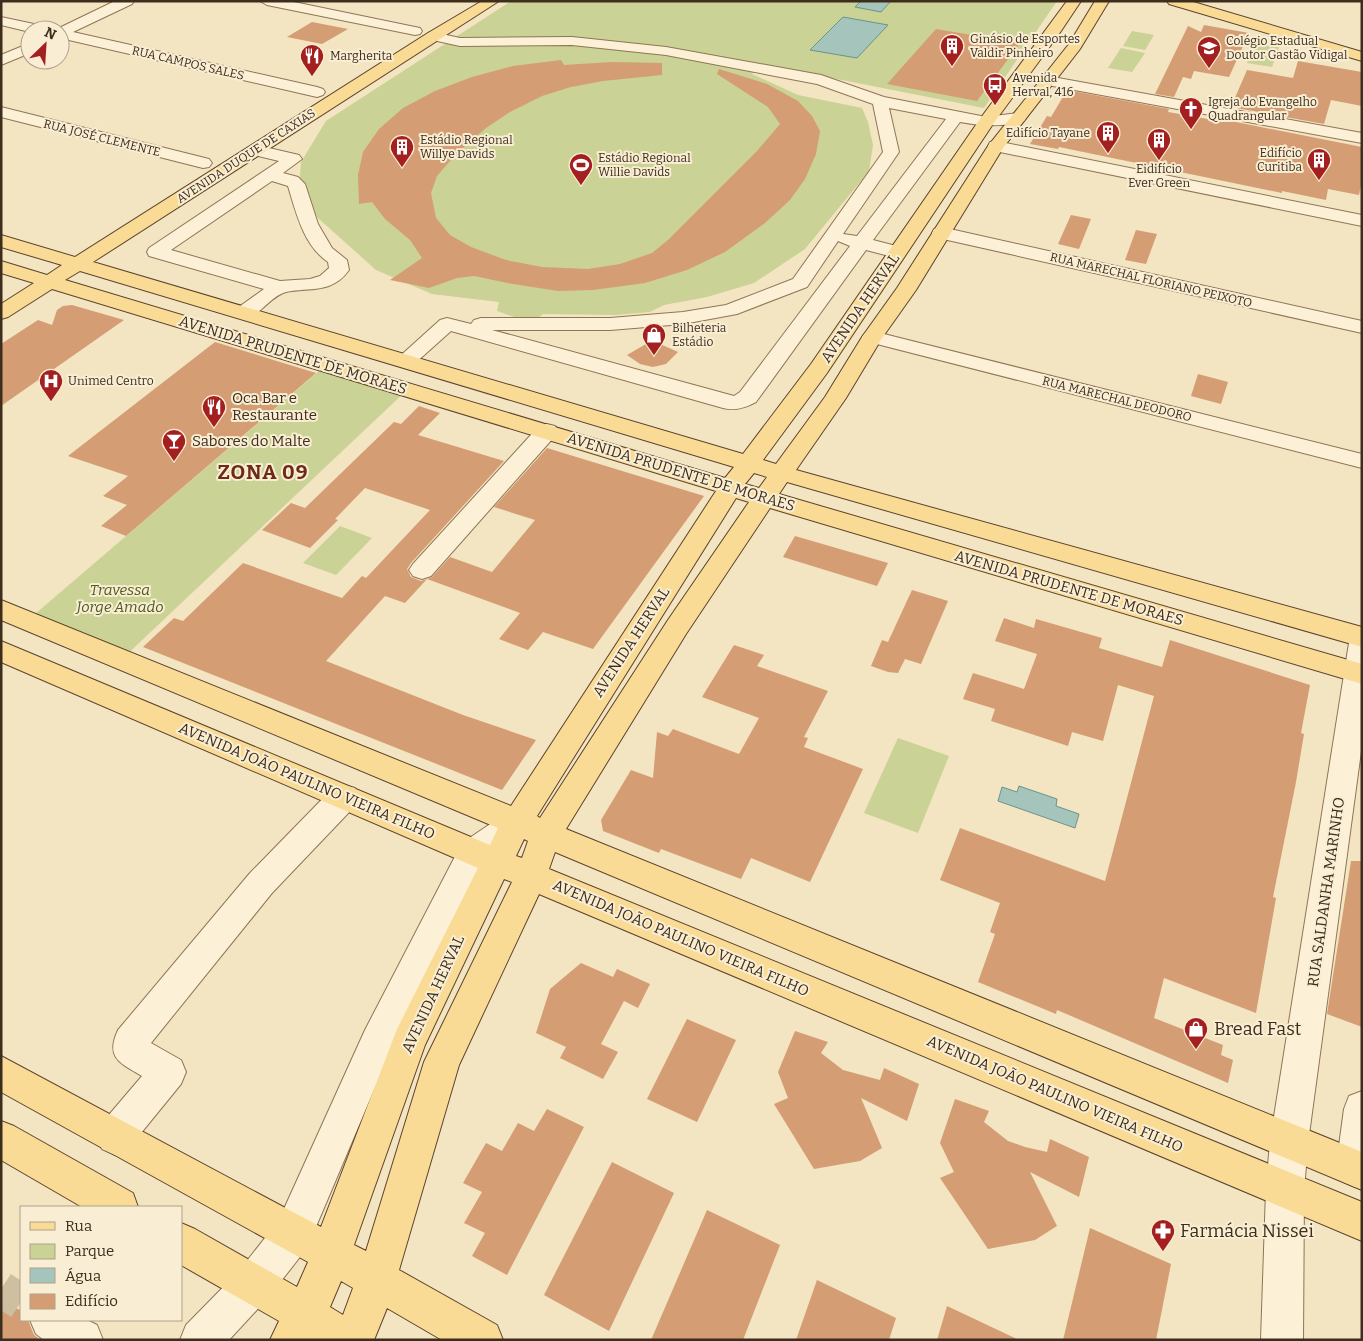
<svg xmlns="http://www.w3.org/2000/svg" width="1363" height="1341" font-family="Bitter,serif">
<rect width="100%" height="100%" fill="#f3e4c2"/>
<g fill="#cad295">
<path d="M511 1H1057L984 108 761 64 752 74 798 95 862 108 868 122 873 145 869 171 805 249 754 283 707 297 664 305 650 312 615 315 543 314 532 323 497 311 499 302 432 294 376 270 318 218 299 190 301 162 326 121Z"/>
<path d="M1132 31 1154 35 1145 50 1123 46Z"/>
<path d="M1255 43 1279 47 1272 67 1247 63Z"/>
<path d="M1121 48 1145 53 1132 72 1108 68Z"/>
<path d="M326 365 408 389 121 660 28 620Z"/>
<path d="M340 526 372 538 336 575 303 563Z"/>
<path d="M898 738 949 756 918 833 864 813Z"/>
</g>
<g fill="#a5c5bc" stroke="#6a948a">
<path d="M861 1H891L881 12 855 7Z"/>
<path d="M843 17 888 25 857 58 810 50Z"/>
<path d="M1019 786 1057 799 1056 806 1079 814 1075 828 998 801 1002 787 1017 792Z"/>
</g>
<g fill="#d59d74">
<path d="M312 22 348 29 322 44 287 37Z"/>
<path d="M1204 25 1249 33 1229 77 1194 71 1191 79 1183 77 1174 97 1155 94 1188 26 1201 32Z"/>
<path d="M936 29 1020 43 977 101 887 84Z"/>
<path d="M561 60 564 65 612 62 662 63V75L603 81 571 87 542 96 510 112 486 128 456 154 437 176 431 193 436 218 450 235 471 247 506 260 542 267 588 269 620 264 652 253 668 240 757 151 780 124 768 107 717 74 719 69 767 84 798 101 812 116 820 131 816 154 805 179 790 200 765 223 725 252 687 270 645 283 593 290 558 291 513 284 474 276 457 278 429 288 390 280 422 258 410 240 385 219 372 202 359 204 358 175 363 152 379 129 403 108 435 91 472 77 513 66Z"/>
<path d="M1298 61 1362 72V106L1331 100 1324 124 1231 107 1247 70 1293 78Z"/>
<path d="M1067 90 1169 109 1168 112 1225 122 1226 120 1362 147V180L1359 195 1328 189 1326 200 1282 191V193L1059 147 1058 149 1030 144 1047 116 1051 117Z"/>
<path d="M1071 215 1091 219 1079 249 1058 244Z"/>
<path d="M1136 230 1157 234 1146 264 1125 260Z"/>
<path d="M72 305 124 320 1 406V344L38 320 52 325 57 310 63 306Z"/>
<path d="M215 342 316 373 126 536 101 526 127 505 103 496 128 476 68 456Z"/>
<path d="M646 344H660L678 352 666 364 653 367 640 364 627 355Z"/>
<path d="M1198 374 1228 382 1221 404 1191 396Z"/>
<path d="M419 406 440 413 418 435 504 461 411 563 407 569 411 577 421 581 427 579 405 603 385 596 326 661 463 715 536 740 502 790 143 647 174 618 183 621 243 563 342 598 362 576 366 578 430 510 365 488 335 519 338 520 310 548 262 530 291 503 305 508 394 422 401 424Z"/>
<path d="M547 448 704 496 593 649 543 632 528 650 499 639 520 613 427 579 432 577 450 557 492 572 535 520 494 507Z"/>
<path d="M795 536 888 563 877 586 783 557Z"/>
<path d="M912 590 948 601 921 664 905 659 898 673 888 672 871 666 882 640 888 642Z"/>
<path d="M1004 618 1034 628 1036 619 1102 638 1099 648 1162 667 1170 640 1310 685 1301 733 1304 734 1296 782 1273 897 1276 898 1256 1013 1164 978 1154 1018 1223 1045 1221 1055 1233 1060 1228 1083 1057 1010 1056 1014 978 982 995 934 990 932 1000 903 940 880 960 828 1105 881 1154 696 1118 685 1103 741 1072 732 1068 746 991 721 995 709 963 699 973 673 1024 689 1037 654 995 641Z"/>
<path d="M734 645 764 655 757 666 828 691 804 737 808 738 804 747 863 769 810 882 751 858 741 879 661 849 659 853 603 831 601 820 631 770 653 778 657 732 668 736 673 729 739 754 759 718 702 697Z"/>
<path d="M1351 861H1362V1027L1327 1014Z"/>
<path d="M581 963 613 977 617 969 650 984 638 1008 624 1001 601 1044 618 1052 603 1079 560 1058 566 1047 536 1033 550 989Z"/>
<path d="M687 1019 736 1040 697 1122 647 1099Z"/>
<path d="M795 1031 828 1042 821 1053 843 1070 880 1080 884 1068 919 1084 907 1121 861 1098 882 1148 860 1161 814 1169 774 1104 788 1098 778 1072Z"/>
<path d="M955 1099 989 1111 984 1122 1008 1141 1025 1147 1047 1152 1050 1139 1089 1157 1079 1197 1030 1172 1057 1226 1035 1240 988 1249 940 1178 954 1172 940 1143Z"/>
<path d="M547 1109 584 1127 507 1275 472 1256 485 1233 464 1223 482 1192 463 1183 486 1143 502 1151 518 1123 534 1131Z"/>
<path d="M612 1162 674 1193 609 1331 544 1295Z"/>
<path d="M707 1210 780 1245 743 1340H651Z"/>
<path d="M1090 1228 1171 1264 1156 1340H1063Z"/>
<path d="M817 1280 896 1318 889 1340H796Z"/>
<path d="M1 1298 21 1311V1320H28L34 1335 41 1340H1Z"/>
<path d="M947 1306 1019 1340H937Z"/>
</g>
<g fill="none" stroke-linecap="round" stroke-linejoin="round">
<path stroke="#cfbfa1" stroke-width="36" stroke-dasharray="36 18" stroke-linecap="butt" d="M1 1289 21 1302"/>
<g stroke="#8f7557" stroke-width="2">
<g id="minor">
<path d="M115 1H134L132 4 73 32 317 87 323 89 325 92 323 95 317 97 60 38V30H55Z"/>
<path d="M260 1H289L415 27 420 28 422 31 420 34 415 35 267 5Z"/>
<path d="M1 17 48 27 50 30H30V32L1 25Z"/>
<path d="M433 32 460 38 572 37 666 47 821 75 884 97 986 117 1018 113 1024 115 1026 118 1024 121C1001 127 982 126 960 122L873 240 904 248 906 252 904 256 897 258 866 250 756 402C745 408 735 411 723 408L451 331 413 365 406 367 399 365 395 361 399 357 440 320 447 318 471 324 474 320 481 318H610L683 312 726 305 793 279 883 152 873 104 817 84 666 55 572 45 460 46 428 39 426 36 428 33ZM889 108 946 119 857 236 843 234 899 152ZM838 241 850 246 740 392 734 396 492 330H610L683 324 737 314 807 287Z"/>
<path d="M30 43V53L1 65V55Z"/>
<path d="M1047 76 1362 133V143L1042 84 1039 81 1042 78Z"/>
<path d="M1 107 209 159 212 163 209 167 203 168 1 117Z"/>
<path d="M996 141 1362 215V226L990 150 988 146 990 142Z"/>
<path d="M256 145 299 155 302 159 283 173 298 177 305 184 318 224 332 248 347 260 349 270C332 294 310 287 286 292 267 297 258 323 236 317L233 313 236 309 264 289 149 256 147 252 149 248 279 161 250 154 248 150 250 146ZM272 181 288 186C296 213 304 246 328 262L329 268 320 276 310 279 280 281 171 250Z"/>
<path d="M941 227 1362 321V333L934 237 932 233 934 229Z"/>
<path d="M872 331 1362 454V468L865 341 862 337 865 333Z"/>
<path d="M547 424 555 426 558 431 555 436 431 576 422 579 413 576 409 570 413 564 539 426Z"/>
<path d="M1362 633V744L1308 1142 1304 1190 1303 1340H1261L1266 1190 1270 1142 1349 643 1352 636Z"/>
<path d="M344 785 355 788 359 797 355 806 272 893 151 1043 181 1060 186 1072 181 1084 128 1149 115 1155 102 1149 96 1136 102 1123 142 1076C120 1063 105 1058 118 1030L250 873 333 788Z"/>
<path d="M516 810 527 814 531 823 527 832 484 861 390 1052 307 1248 267 1299 229 1340H180L186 1325 239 1271 279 1220 365 1030 462 843 505 814Z"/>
<path d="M1362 1091V1184L1355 1187 1342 1181 1336 1168 1344 1109 1349 1096Z"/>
<path d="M30 1320H87L97 1325 103 1340H44L36 1334Z"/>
</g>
</g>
<g stroke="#5c432c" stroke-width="2">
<g id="major">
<path d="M482 1H499L93 262 743 454 811 364 980 119 1067 1H1081L1059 34 993 124 827 373 763 460 776 464 825 397 862 337 897 288 988 146 1069 44 1095 1H1109L1080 49 1003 148 916 290 882 338 846 398 796 470 1362 627V647L787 482 779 494 1362 664V684L770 508 686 634 566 829 1362 1152V1190L555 852 549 869 1362 1202V1241L539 894 459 1065 399 1270 497 1325 503 1340H442L387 1308 374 1340H270L279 1321 181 1265V1223L195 1229 297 1287 308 1262 1 1092V1056L321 1227 397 1029 478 868 1 662V641L490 845 498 828 1 620V600L511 806 716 491 52 289 8 317 1 319V304L34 283 1 273V261L47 275 62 265 1 247V235L75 257 428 33ZM80 271 734 467 725 478 65 280ZM754 473 767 477 759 488 745 484ZM736 498 749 502 668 620 540 818 537 816ZM524 839 528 841 522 858 516 856ZM504 879 512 882 424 1062 366 1251 354 1245 425 1045ZM341 1281 353 1288 343 1315 330 1307Z"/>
<path d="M1167 1H1190L1362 52V61L1169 4Z"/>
<path d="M1 1121 14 1126 133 1193 138 1207H82L1 1160Z"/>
</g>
</g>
<use href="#minor" fill="#fcf1d7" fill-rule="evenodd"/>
<use href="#major" fill="#f9db96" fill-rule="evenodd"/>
</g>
<defs>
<g id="building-pin" transform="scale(1.25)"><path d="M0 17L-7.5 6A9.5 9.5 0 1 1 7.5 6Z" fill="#a42020" stroke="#f9eed3"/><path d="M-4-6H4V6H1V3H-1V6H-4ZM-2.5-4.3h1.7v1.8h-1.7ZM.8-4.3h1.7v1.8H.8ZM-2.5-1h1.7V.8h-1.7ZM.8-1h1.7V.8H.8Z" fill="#fff"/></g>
<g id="school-pin" transform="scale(1.25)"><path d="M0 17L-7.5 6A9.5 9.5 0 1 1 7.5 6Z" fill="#a42020" stroke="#f9eed3"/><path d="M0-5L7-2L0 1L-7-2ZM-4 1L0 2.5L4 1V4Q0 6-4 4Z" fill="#fff"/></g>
<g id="restaurant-pin" transform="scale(1.25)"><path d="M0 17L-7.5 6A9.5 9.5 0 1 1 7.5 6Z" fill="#a42020" stroke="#f9eed3"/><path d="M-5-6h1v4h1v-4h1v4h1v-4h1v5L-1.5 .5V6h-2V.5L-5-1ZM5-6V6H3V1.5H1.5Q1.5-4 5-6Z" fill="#fff"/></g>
<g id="bus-pin" transform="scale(1.25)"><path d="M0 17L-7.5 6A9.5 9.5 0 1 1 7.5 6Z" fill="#a42020" stroke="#f9eed3"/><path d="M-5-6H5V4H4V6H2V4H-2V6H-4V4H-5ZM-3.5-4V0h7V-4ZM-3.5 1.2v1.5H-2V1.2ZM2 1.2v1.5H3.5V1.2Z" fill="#fff"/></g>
<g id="church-pin" transform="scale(1.25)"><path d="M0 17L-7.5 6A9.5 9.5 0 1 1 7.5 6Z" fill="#a42020" stroke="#f9eed3"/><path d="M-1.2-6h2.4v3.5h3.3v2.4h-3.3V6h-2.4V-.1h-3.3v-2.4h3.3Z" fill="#fff"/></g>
<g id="stadium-pin" transform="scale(1.25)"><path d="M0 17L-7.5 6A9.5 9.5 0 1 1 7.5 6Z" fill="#a42020" stroke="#f9eed3"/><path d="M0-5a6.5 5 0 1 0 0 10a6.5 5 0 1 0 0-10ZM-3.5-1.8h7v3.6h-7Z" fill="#fff"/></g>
<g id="shop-pin" transform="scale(1.25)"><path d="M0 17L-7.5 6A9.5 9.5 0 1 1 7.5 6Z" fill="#a42020" stroke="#f9eed3"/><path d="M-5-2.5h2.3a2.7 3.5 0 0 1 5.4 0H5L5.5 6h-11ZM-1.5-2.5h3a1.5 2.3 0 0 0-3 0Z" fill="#fff"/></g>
<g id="hospital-pin" transform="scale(1.25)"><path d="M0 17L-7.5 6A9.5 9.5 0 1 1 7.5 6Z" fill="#a42020" stroke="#f9eed3"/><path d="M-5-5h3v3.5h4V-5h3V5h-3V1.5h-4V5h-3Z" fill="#fff"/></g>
<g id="bar-pin" transform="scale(1.25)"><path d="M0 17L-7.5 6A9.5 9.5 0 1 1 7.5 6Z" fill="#a42020" stroke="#f9eed3"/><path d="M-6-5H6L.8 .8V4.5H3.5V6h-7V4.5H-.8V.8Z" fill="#fff"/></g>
<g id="pharmacy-pin" transform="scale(1.25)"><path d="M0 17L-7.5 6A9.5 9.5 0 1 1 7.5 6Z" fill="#a42020" stroke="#f9eed3"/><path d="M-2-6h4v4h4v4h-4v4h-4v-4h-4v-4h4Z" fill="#fff"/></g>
</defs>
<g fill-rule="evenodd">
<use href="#building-pin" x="952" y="46"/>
<use href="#school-pin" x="1209" y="48"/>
<use href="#restaurant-pin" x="312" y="56"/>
<use href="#bus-pin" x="995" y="85"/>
<use href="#church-pin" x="1191" y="109"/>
<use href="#building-pin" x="1108" y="133"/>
<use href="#building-pin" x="1159" y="140"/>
<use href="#building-pin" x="402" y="147"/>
<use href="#building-pin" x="1319" y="160"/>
<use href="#stadium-pin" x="581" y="165"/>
<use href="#shop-pin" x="654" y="335"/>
<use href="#hospital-pin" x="51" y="381"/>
<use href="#restaurant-pin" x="214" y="407"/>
<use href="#bar-pin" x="174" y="441"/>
<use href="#shop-pin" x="1196" y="1029"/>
<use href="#pharmacy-pin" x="1163" y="1231"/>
</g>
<g text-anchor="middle" stroke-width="4" stroke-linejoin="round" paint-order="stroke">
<g font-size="12" fill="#3d2d1d" stroke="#f9eed3" text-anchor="start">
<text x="970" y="43">Ginásio de Esportes<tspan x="970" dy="14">Valdir Pinheiro</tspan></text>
<text x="1226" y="45">Colégio Estadual<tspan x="1226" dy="14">Doutor Gastão Vidigal</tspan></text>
<text x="330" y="60">Margherita</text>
<text x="1012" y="82">Avenida<tspan x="1012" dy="14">Herval, 416</tspan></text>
<text x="1208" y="106">Igreja do Evangelho<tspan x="1208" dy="14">Quadrangular</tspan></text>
<text x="1090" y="137" text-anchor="end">Edifício Tayane</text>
<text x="420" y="144">Estádio Regional<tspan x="420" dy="14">Willye Davids</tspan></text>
<text x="1302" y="157" text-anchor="end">Edifício<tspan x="1302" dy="14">Curitiba</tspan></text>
<text x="598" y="162">Estádio Regional<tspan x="598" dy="14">Willie Davids</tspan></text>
<text x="1159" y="173" text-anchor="middle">Eidifício<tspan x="1159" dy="14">Ever Green</tspan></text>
<text x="672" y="332">Bilheteria<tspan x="672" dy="14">Estádio</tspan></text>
<text x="68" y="385">Unimed Centro</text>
</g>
<g font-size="12" fill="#3d2d1d" stroke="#f9eed3">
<text transform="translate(188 63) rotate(13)" y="4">RUA CAMPOS SALES</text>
<text transform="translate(102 138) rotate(14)" y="4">RUA JOSÉ CLEMENTE</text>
<text transform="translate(246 156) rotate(-33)" y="4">AVENIDA DUQUE DE CAXIAS</text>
<text transform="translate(1151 280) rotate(13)" y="4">RUA MARECHAL FLORIANO PEIXOTO</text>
<text transform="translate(1117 399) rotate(14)" y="4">RUA MARECHAL DEODORO</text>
</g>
<g font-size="15" fill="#3d2d1d" stroke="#f9eed3">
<text transform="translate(860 308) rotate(-56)" y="5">AVENIDA HERVAL</text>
<text transform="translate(293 355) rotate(17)" y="5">AVENIDA PRUDENTE DE MORAES</text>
<text transform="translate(681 472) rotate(17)" y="5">AVENIDA PRUDENTE DE MORAES</text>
<text transform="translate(1069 588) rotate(16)" y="5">AVENIDA PRUDENTE DE MORAES</text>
<text transform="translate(631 642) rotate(-57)" y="5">AVENIDA HERVAL</text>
<text transform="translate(307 781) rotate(23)" y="5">AVENIDA JOÃO PAULINO VIEIRA FILHO</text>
<text transform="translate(1326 892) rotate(-82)" y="5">RUA SALDANHA MARINHO</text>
<text transform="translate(681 938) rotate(23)" y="5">AVENIDA JOÃO PAULINO VIEIRA FILHO</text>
<text transform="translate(433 994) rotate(-65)" y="5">AVENIDA HERVAL</text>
<text transform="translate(1055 1094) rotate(23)" y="5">AVENIDA JOÃO PAULINO VIEIRA FILHO</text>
</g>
<g font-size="15" fill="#3d2d1d" stroke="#f9eed3" text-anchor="start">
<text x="232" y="403">Oca Bar e<tspan x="232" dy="17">Restaurante</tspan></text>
<text x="192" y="446">Sabores do Malte</text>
</g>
<g font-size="15" font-style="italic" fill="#4c5c21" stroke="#f9eed3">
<text x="120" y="595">Travessa<tspan x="120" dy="17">Jorge Amado</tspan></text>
</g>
<g font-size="18" fill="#3d2d1d" stroke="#f9eed3" text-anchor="start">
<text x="1214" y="1035">Bread Fast</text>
<text x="1180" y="1237">Farmácia Nissei</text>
</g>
<g font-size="20" font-weight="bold" letter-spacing="1" fill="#6e2a17" stroke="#f9eed3">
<text x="263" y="479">ZONA 09</text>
</g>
</g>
<rect width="1363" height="1341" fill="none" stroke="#3d2d1d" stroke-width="5"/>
<rect x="20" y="1206" width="162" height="115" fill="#f9eed3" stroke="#aea18a"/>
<rect x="30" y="1222" width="25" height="8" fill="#f9db96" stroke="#aea18a"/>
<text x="65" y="1231" font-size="15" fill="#3d2d1d">Rua</text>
<rect x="30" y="1244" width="25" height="15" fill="#cad295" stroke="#aea18a"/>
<text x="65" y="1256" font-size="15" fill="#3d2d1d">Parque</text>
<rect x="30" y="1268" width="25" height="15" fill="#a5c5bc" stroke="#aea18a"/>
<text x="65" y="1281" font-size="15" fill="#3d2d1d">Água</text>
<rect x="30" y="1294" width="25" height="15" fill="#d59d74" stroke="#aea18a"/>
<text x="65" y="1306" font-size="15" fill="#3d2d1d">Edifício</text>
<g transform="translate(45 45) rotate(25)"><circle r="24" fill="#f9eed3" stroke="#aea18a"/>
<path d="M0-4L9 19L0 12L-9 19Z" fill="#a42020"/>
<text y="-8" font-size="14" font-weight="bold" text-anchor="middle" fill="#3d2d1d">N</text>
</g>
</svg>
